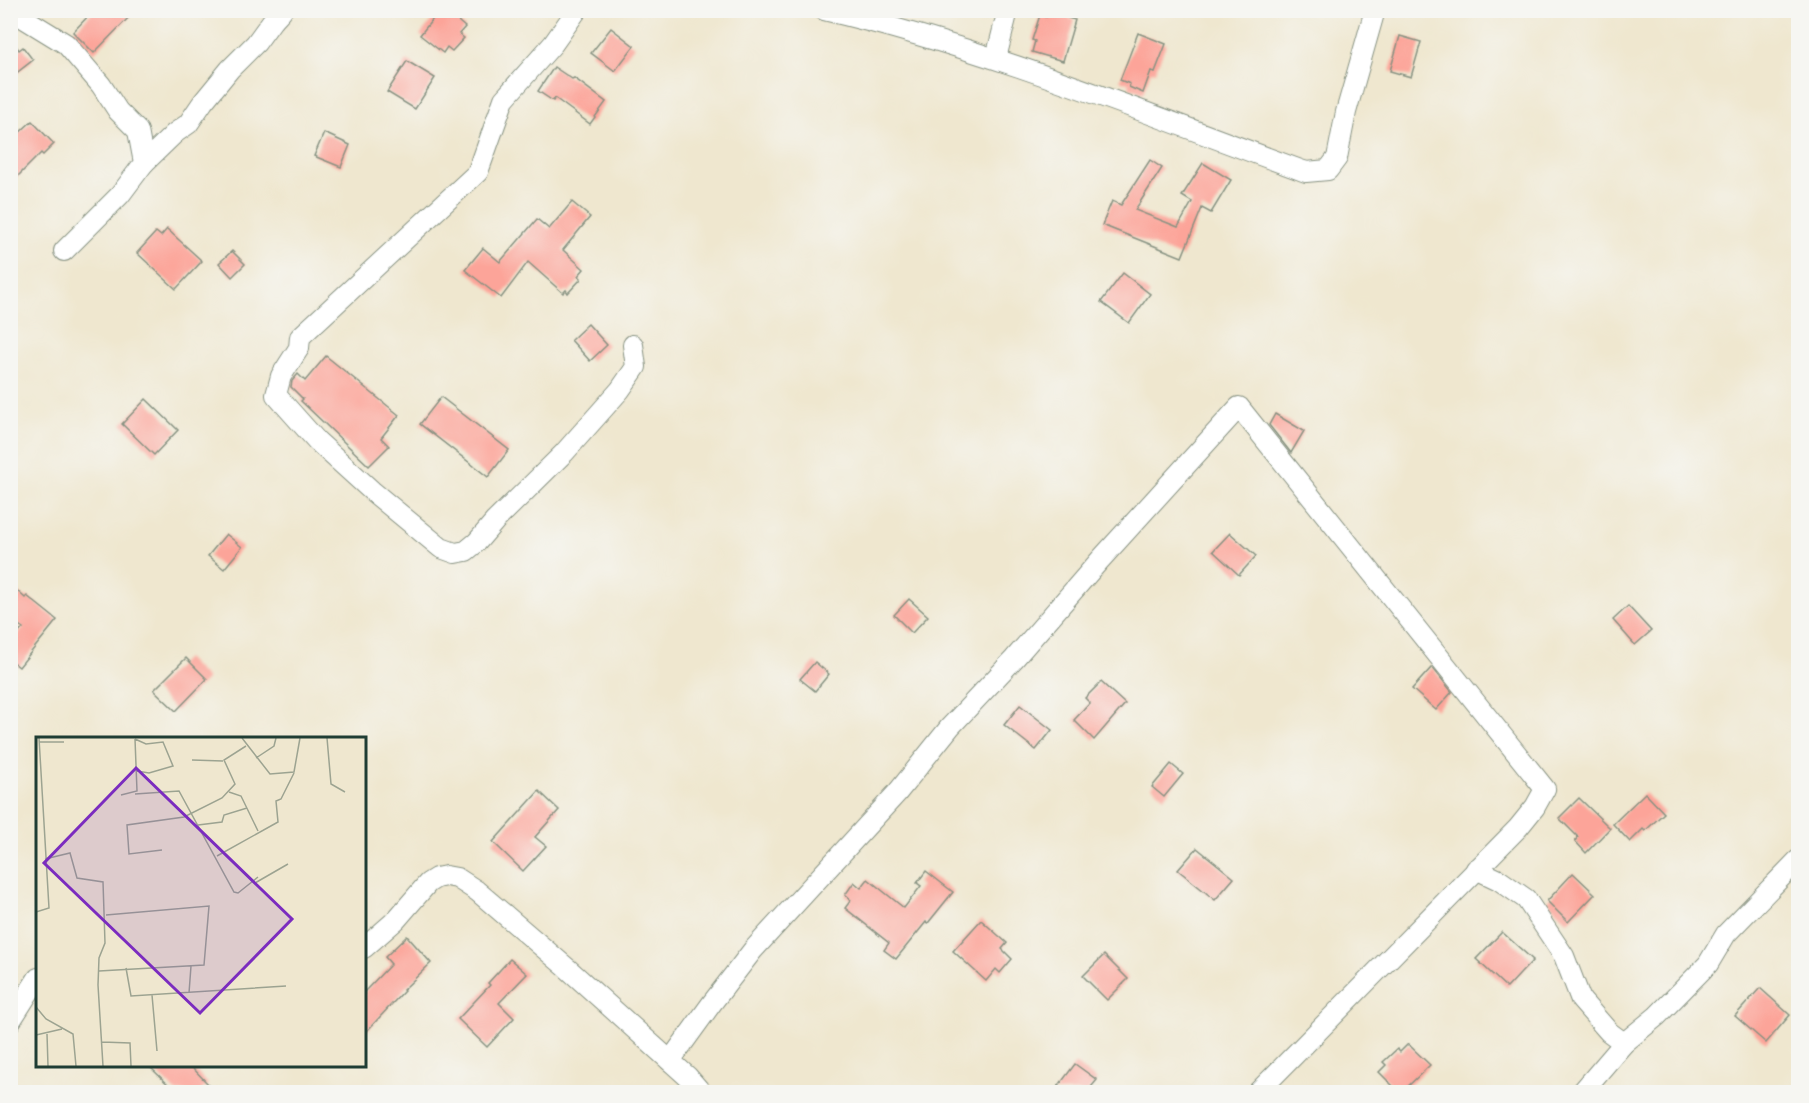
<svg xmlns="http://www.w3.org/2000/svg" width="1809" height="1103" font-family="Vollkorn,serif">
<rect width="100%" height="100%" fill="#f6f6f2"/>
<filter id="ink" filterUnits="userSpaceOnUse"><feTurbulence type="fractalNoise" baseFrequency=".0167" numOctaves="2"/><feDisplacementMap in="SourceGraphic" scale="12" xChannelSelector="R" yChannelSelector="G"/><feConvolveMatrix kernelMatrix="1 2 1 2 8 2 1 2 1" color-interpolation-filters="sRGB"/></filter>
<filter id="wash" filterUnits="userSpaceOnUse"><feTurbulence type="fractalNoise" baseFrequency=".008" numOctaves="4" result="noise"/><feDisplacementMap in="SourceGraphic" scale="24" xChannelSelector="R" yChannelSelector="G"/><feGaussianBlur stdDeviation="1.35" result="paint"/><feColorMatrix in="noise" values="0 0 0 0 0 0 0 0 0 0 0 0 0 0 0 0 0 1.4 0 .05"/><feComposite in="paint" operator="in"/></filter>
<g filter="url(#wash)">
<rect width="100%" height="100%" fill="#efe7cf"/>
<g id="blocks">
<g fill="#fca499">
<path d="M94 10H136L94 53 73 32Z"/>
<path d="M440 10H445L465 27 459 34 464 38 452 51 447 47 443 53 420 35Z"/>
<path d="M1048 10H1055L1069 15 1068 18 1075 20 1063 61 1032 52 1035 41 1032 40 1040 15 1046 17Z"/>
<path d="M611 28 634 46 615 71 591 53Z"/>
<path d="M1138 33 1166 44 1155 72 1151 71 1143 93 1129 87 1130 84 1120 80Z"/>
<path d="M1400 36 1421 42 1411 77 1390 71Z"/>
<path d="M10 38 19 50 23 47 33 60 10 78Z"/>
<path d="M407 61 435 78 415 109 387 92Z"/>
<path d="M554 67 572 79 574 78 606 102 590 124 555 98 553 101 538 91Z"/>
<path d="M32 121 54 144 43 155 41 153 10 184V125L19 133Z"/>
<path d="M324 133 350 145 341 167 314 156Z"/>
<path d="M1150 160 1162 168 1135 210 1178 227 1192 202 1182 196 1203 163 1231 180 1211 213 1202 208 1182 257 1102 225 1112 201 1121 205Z"/>
<path d="M572 202 590 217 563 250 584 269 578 276 581 279 568 293 566 290 563 293 528 262 501 298 465 270 483 248 500 262 537 219 549 229Z"/>
<path d="M167 229 202 261 176 289 137 253 156 232 161 236Z"/>
<path d="M232 251 245 264 232 277 219 263Z"/>
<path d="M1123 273 1150 294 1129 323 1101 302Z"/>
<path d="M588 324 607 345 590 361 571 340Z"/>
<path d="M326 356 399 415 381 438 389 446 369 466 301 401 303 399 291 387 292 381 298 374 305 381Z"/>
<path d="M441 397 509 450 488 477 420 424Z"/>
<path d="M146 399 178 430 154 455 122 424Z"/>
<path d="M1275 414 1304 431 1291 453 1269 425Z"/>
<path d="M1230 533 1256 556 1239 575 1213 551Z"/>
<path d="M226 534 242 547 224 569 208 556Z"/>
<path d="M10 584 25 598 27 596 57 620 19 667 10 660V642L23 628 10 619Z"/>
<path d="M909 599 928 616 912 633 894 615Z"/>
<path d="M1628 606 1651 631 1635 645 1613 620Z"/>
<path d="M186 658 207 679 176 711 154 690Z"/>
<path d="M815 662 829 674 815 691 800 679Z"/>
<path d="M1432 667 1452 692 1436 710 1412 689Z"/>
<path d="M1101 682 1125 704 1094 740 1074 720 1090 703 1085 698Z"/>
<path d="M1020 705 1052 730 1036 750 1004 725Z"/>
<path d="M1171 764 1183 774 1164 797 1152 787Z"/>
<path d="M539 791 559 810 535 837 546 846 523 871 493 842Z"/>
<path d="M1645 793 1664 813 1645 831 1643 829 1630 842 1613 824Z"/>
<path d="M1579 798 1610 828 1586 853 1575 841 1578 837 1559 818Z"/>
<path d="M1197 848 1234 878 1215 900 1178 870Z"/>
<path d="M926 871 953 892 928 923 926 922 896 959 884 950 889 943 845 908 851 900 845 895 854 882 861 888 868 879 904 908 921 886 917 883Z"/>
<path d="M1573 873 1595 894 1568 922 1547 901Z"/>
<path d="M981 920 1007 943 1002 949 1012 959 1000 973 996 969 986 981 953 951Z"/>
<path d="M1502 932 1533 960 1507 988 1476 959Z"/>
<path d="M407 936 431 963 403 990 404 991 364 1034V992L391 964 385 957Z"/>
<path d="M1104 955 1128 979 1107 1000 1083 976Z"/>
<path d="M510 959 527 974 499 1003 514 1018 487 1047 458 1019 490 985 488 983Z"/>
<path d="M1760 988 1790 1015 1766 1043 1735 1016Z"/>
<path d="M1408 1044 1430 1065 1402 1092H1399L1379 1072 1386 1065 1383 1062 1397 1049 1400 1052Z"/>
<path d="M1075 1064 1097 1080 1087 1092H1054Z"/>
<path d="M148 1065H190L208 1084 200 1092H176Z"/>
</g>
</g>
</g>
<g filter="url(#ink)">
<use href="#blocks" fill-opacity="0" stroke="#879282" stroke-width="1.5"/>
<g fill="none" stroke-linecap="round" stroke-linejoin="round">
<g stroke="#879282" stroke-width="22">
<g id="street">
<path d="M16 10 22 17 66 44 101 85 118 111 138 131 144 163 120 195 64 251"/>
<path d="M577 10 553 44 504 99 478 172 300 337 299 348 281 376 276 395 317 441 372 491 441 548 455 553 466 551 477 542 495 521 564 453 620 390 636 367 633 345"/>
<path d="M824 10C990 49 1147 114 1306 172L1328 170 1337 158 1346 112 1375 10"/>
<path d="M996 58 1008 10"/>
<path d="M144 163 175 133 188 124 203 102 230 69 256 43 272 21 282 10"/>
<path d="M1476 869 1499 880 1526 899 1564 956 1581 1000 1609 1032 1624 1043"/>
<path d="M364 948 396 920 428 883 436 878 446 876 457 878 477 891 567 968 688 1077 701 1092"/>
<path d="M10 1022 38 978"/>
<path d="M670 1061 712 1003 753 950 897 793 950 727 1014 659 1100 560 1239 407 1545 789 1535 807 1518 828 1258 1092"/>
<path d="M1582 1092 1624 1043 1657 1016 1708 964 1726 934 1798 860"/>
</g>
</g>
<use href="#street" stroke="#fff" stroke-width="20"/>
</g>
</g>
<g transform="translate(36 737)">
<rect width="330" height="330" fill="#efe7cf"/>
<path fill="none" stroke="#9ca391" stroke-width="1.5" d="M206 1 234 37 258 35 264 1M291 1 295 47 309 55M99 2 110 7 127 5 137 29 113 36 101 34M3 5H28M220 21 238 9 240 1M156 23 187 24M193 55 205 59 222 94M99 57 143 54 198 155 202 156 222 140M85 58 101 54 99 2M162 88 186 85 188 78 211 71M126 113 93 117 91 88 148 80 186 61 199 47 188 23 210 9M181 119 242 85 240 64 245 62 258 36M9 122 34 116 41 141 67 145 69 206 63 221 62 248 67 329M219 146 252 127M0 175 13 171 3 1M90 231 95 259 250 249M63 234 168 228 173 169 70 178M153 256 155 229M116 258 121 314M0 270 10 282 37 297 40 329M11 297 12 329M0 298 26 292M66 305 94 306 95 329"/>
<path fill="#7b2cbf" fill-opacity="0.15" stroke="#7b2cbf" stroke-width="3" d="M100 31 256 182 164 276 8 126Z"/>
<rect width="330" height="330" fill="none" stroke="#1f3d34" stroke-width="3"/>
</g>
<rect width="1809" height="1103" fill="none" stroke="#f6f6f2" stroke-width="36"/>
</svg>
